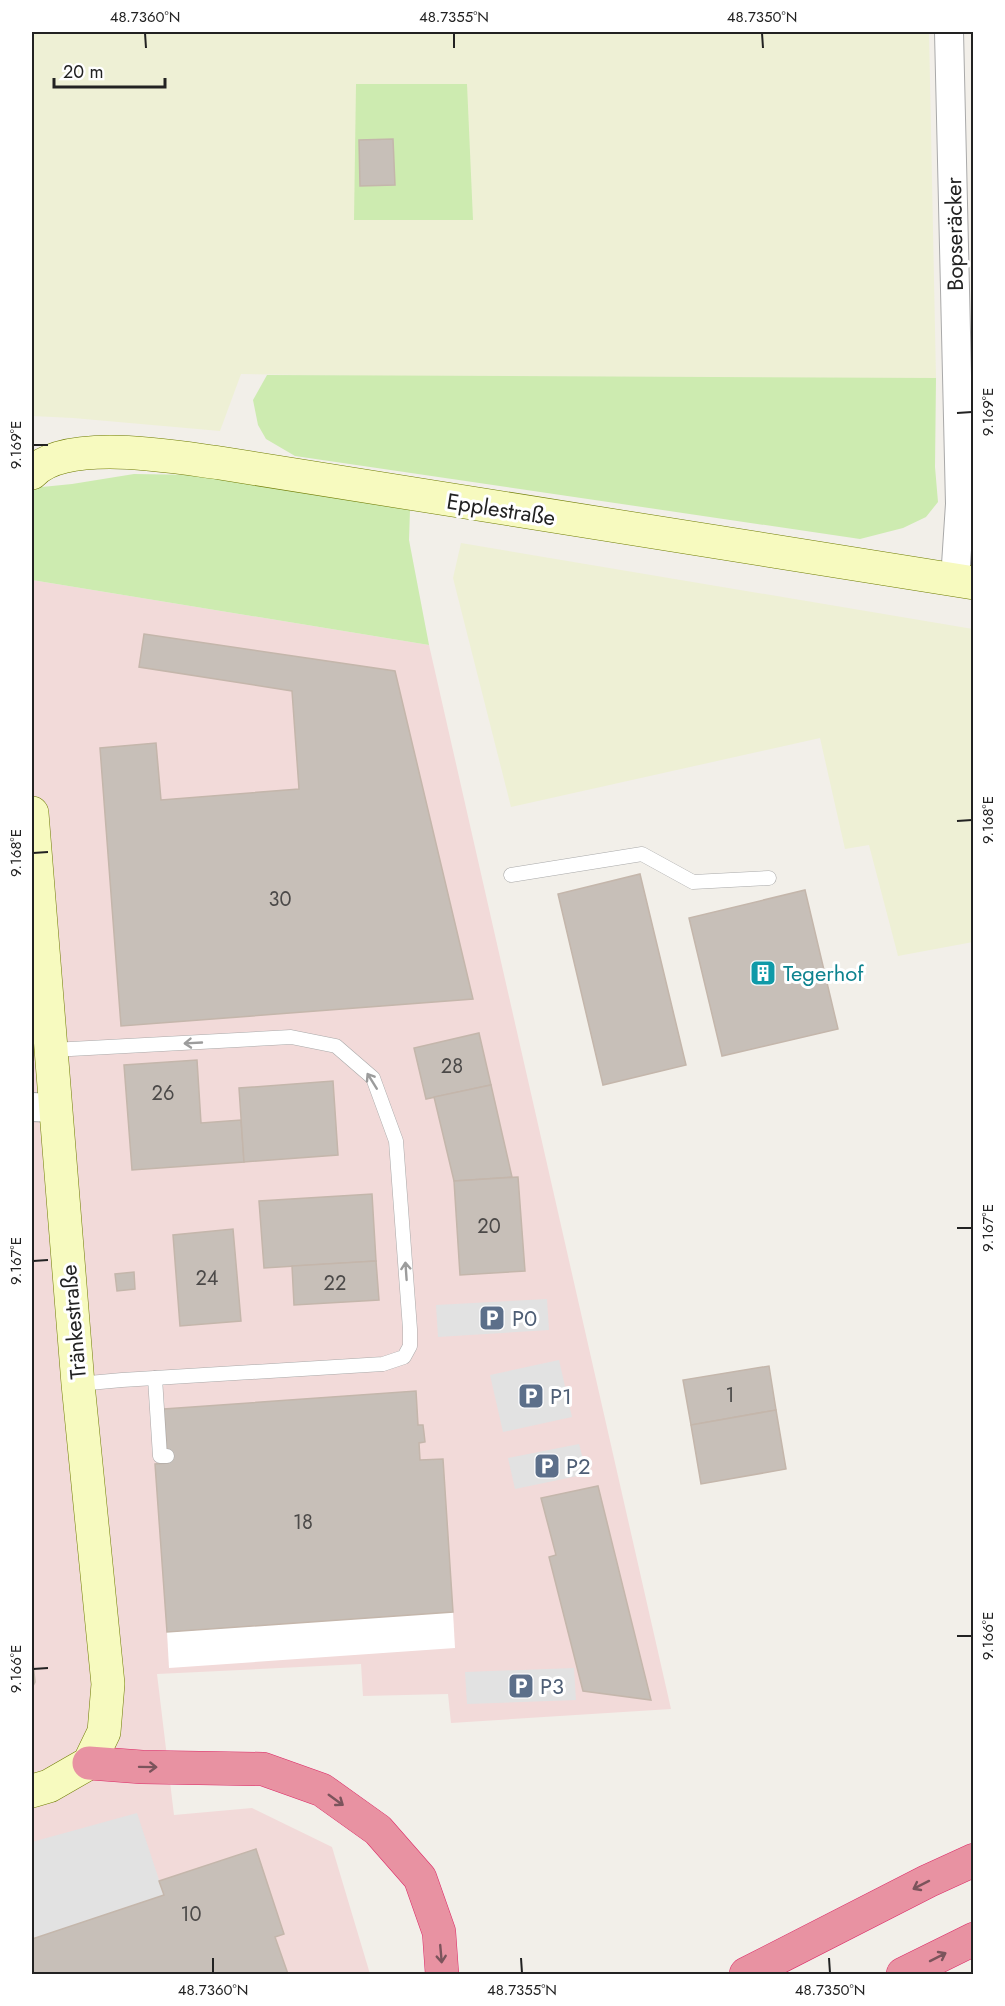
<svg xmlns="http://www.w3.org/2000/svg" width="1005" height="2006" font-family="Jost,sans-serif">
<rect width="100%" height="100%" fill="#f2efe9"/>
<path fill="#f2dad9" d="M32 580 429 645 671 1709 451 1723 448 1694 363 1696 361 1664 157 1674 174 1815 252 1808 332 1847 370 1974H32Z"/>
<g fill="#eef0d5">
<path d="M32 32H929L936 378H482L241 374 220 431 73 418 32 416Z"/>
<path d="M461 543 973 629V942L898 956 869 845 845 849 820 738 511 807 453 578Z"/>
</g>
<g fill="#cdebb0">
<path d="M356 84H467L473 220H354Z"/>
<path d="M267 375 936 378 935 467 938 502 926 517 903 528 860 539 295 456 266 439 258 425 253 400Z"/>
<path d="M134 474 199 475 410 510 409 540 429 645 32 580V488L72 484Z"/>
</g>
<g fill="#e2e2e2">
<path d="M547 1299 549 1330 438 1337 436 1305Z"/>
<path d="M559 1360 572 1417 503 1432 490 1375Z"/>
<path d="M579 1444 587 1474 515 1489 508 1458Z"/>
<path d="M574 1668 576 1700 467 1704 465 1672Z"/>
<path d="M137 1813 164 1895 32 1939V1842Z"/>
</g>
<path fill="#fff" d="M453 1612 455 1648 169 1668 167 1632Z"/>
<g fill="#c7bfb8" stroke="#c4b6ab" stroke-width="1.5">
<path d="M393 139 395 185 360 186 359 140Z"/>
<path d="M144 634 395 671 473 999 121 1026 100 748 156 743 161 800 299 789 292 691 139 667Z"/>
<path d="M640 874 686 1065 603 1085 558 894Z"/>
<path d="M805 890 838 1029 722 1056 689 918Z"/>
<path d="M479 1033 491 1085 426 1099 414 1048Z"/>
<path d="M197 1060 201 1123 241 1120 244 1162 132 1170 124 1065Z"/>
<path d="M333 1081 338 1155 244 1162 239 1088Z"/>
<path d="M491 1085 512 1177 454 1181 434 1097Z"/>
<path d="M518 1177 525 1271 460 1275 454 1181Z"/>
<path d="M372 1194 376 1261 264 1268 259 1201Z"/>
<path d="M233 1229 241 1321 180 1326 173 1235Z"/>
<path d="M376 1261 379 1300 294 1305 292 1266Z"/>
<path d="M134 1272 135 1289 117 1291 115 1274Z"/>
<path d="M769 1366 776 1410 691 1425 683 1380Z"/>
<path d="M416 1391 418 1425H423L424 1433 425 1442 419 1443 420 1460 443 1459 453 1612 167 1632 155 1464 168 1463 164 1409Z"/>
<path d="M776 1410 786 1469 701 1484 691 1425Z"/>
<path d="M598 1486 651 1700 583 1691 549 1557 556 1555 541 1498Z"/>
<path d="M32 1652 35 1682 32 1688Z"/>
<path d="M256 1849 284 1934 275 1937 288 1974H32V1939L164 1895 159 1881Z"/>
</g>
<g fill="none" stroke-linecap="round" stroke-linejoin="round">
<g stroke="#a9a9a9" stroke-width="15">
<g id="lane">
<path d="M511 875 642 854 693 882 769 878"/>
<path d="M52 1050 291 1037 336 1046 373 1078 396 1141 410 1329V1346L404 1357 383 1364 122 1380 78 1384"/>
<path d="M155 1378 160 1456H167"/>
</g>
</g>
<g stroke="#a9a9a9" stroke-width="30">
<g id="street">
<path d="M949 32 960 504 955 580"/>
<path d="M32 1107 55 1108"/>
</g>
</g>
<g stroke="#707d05" stroke-width="34">
<g id="secondary">
<path d="M32 473C66 437 174 457 220 463L974 583"/>
<path d="M32 813 78 1384 108 1684 104 1732 89 1763 49 1786 32 1791"/>
</g>
</g>
<g stroke="#dc2a67" stroke-width="34">
<g id="highway">
<path d="M89 1763 142 1767 263 1769 322 1790 378 1830 420 1878 439 1932 442 1974"/>
<path d="M746 1974 928 1881 974 1860"/>
<path d="M903 1974 974 1939"/>
</g>
</g>
<use href="#lane" stroke="#fff" stroke-width="14"/>
<use href="#street" stroke="#fff" stroke-width="28"/>
<use href="#secondary" stroke="#f7fabf" stroke-width="33"/>
<use href="#highway" stroke="#e892a2" stroke-width="33"/>
</g>
<defs><path id="oneway-shaft" d="M-6 0H5M1.5-3L5.5 0L1.5 3" fill="none" stroke-width="1.6" stroke-linecap="round" stroke-linejoin="round" transform="scale(1.5)"/></defs>
<g stroke="#9c9c9c">
<use href="#oneway-shaft" transform="translate(193 1043) rotate(177)"/>
<use href="#oneway-shaft" transform="translate(372 1081) rotate(-122)"/>
<use href="#oneway-shaft" transform="translate(406 1271) rotate(-94)"/>
</g>
<g stroke="#7b545c">
<use href="#oneway-shaft" transform="translate(148 1767) rotate(1)"/>
<use href="#oneway-shaft" transform="translate(336 1800) rotate(36)"/>
<use href="#oneway-shaft" transform="translate(921 1885) rotate(153)"/>
<use href="#oneway-shaft" transform="translate(441 1954) rotate(85)"/>
<use href="#oneway-shaft" transform="translate(938 1957) rotate(-27)"/>
</g>
<path fill="none" stroke="#222" stroke-width="2" d="M145 33 146 48M454 33V48M762 33 763 48M957 413 972 412M33 445H48M957 821 972 820M33 853 48 852M957 1228H972M33 1261 48 1260M957 1636H972M33 1669 48 1668M213 1958V1973M521 1958 522 1973M829 1958 830 1973"/>
<defs>
<g id="building-square" transform="scale(1.35)"><rect x="-9" y="-9" width="18" height="18" rx="4" fill="#0f9aa8" stroke="#fff"/><path d="M-4-6H4V6H1V3H-1V6H-4ZM-2.5-4.3h1.7v1.8h-1.7ZM.8-4.3h1.7v1.8H.8ZM-2.5-1h1.7V.8h-1.7ZM.8-1h1.7V.8H.8Z" fill="#fff"/></g>
<g id="parking-square" transform="scale(1.35)"><rect x="-9" y="-9" width="18" height="18" rx="4" fill="#5c6f8a" stroke="#fff"/><path d="M-3.5-5.5H1a3.5 3.5 0 0 1 0 7H-1V5.5H-3.5ZM-1-3.4V-.6H.8a1.4 1.4 0 0 0 0-2.8Z" fill="#fff"/></g>
</defs>
<g fill-rule="evenodd">
<use href="#building-square" x="763" y="973"/>
<use href="#parking-square" x="492" y="1318"/>
<use href="#parking-square" x="531" y="1396"/>
<use href="#parking-square" x="547" y="1466"/>
<use href="#parking-square" x="521" y="1686"/>
</g>
<g text-anchor="middle" stroke-width="6" stroke-linejoin="round" paint-order="stroke">
<g font-size="20" fill="#4b4948">
<text x="280" y="906">30</text>
<text x="452" y="1073">28</text>
<text x="163" y="1100">26</text>
<text x="489" y="1233">20</text>
<text x="207" y="1285">24</text>
<text x="335" y="1290">22</text>
<text x="730" y="1402">1</text>
<text x="303" y="1529">18</text>
<text x="191" y="1921">10</text>
</g>
<g font-size="22" fill="#222" stroke="#fff">
<text transform="translate(954 234) rotate(-91)" y="8">Bopseräcker</text>
<text transform="translate(501 509) rotate(9)" y="8">Epplestraße</text>
<text transform="translate(73 1322) rotate(-95)" y="8">Tränkestraße</text>
</g>
<g font-size="22" fill="#0d838f" stroke="#fff" text-anchor="start">
<text x="783" y="981">Tegerhof</text>
</g>
<g font-size="22" fill="#4e5e75" stroke="#fff" text-anchor="start">
<text x="512" y="1326">P0</text>
<text x="550" y="1404">P1</text>
<text x="566" y="1474">P2</text>
<text x="540" y="1694">P3</text>
</g>
</g>
<rect width="1005" height="2006" fill="none" stroke="#ffffff" stroke-width="66"/>
<path d="M54 78v9h111v-9" fill="none" stroke="#222222" stroke-width="3"/>
<text x="63" y="78" font-size="18" fill="#222222" stroke="#ffffff" stroke-width="4.5" paint-order="stroke">20 m</text>
<rect x="33" y="33" width="939" height="1940" fill="none" stroke="#222" stroke-width="2"/>
<g font-size="15" text-anchor="middle" fill="#222">
<text x="145" y="22">48.7360°N</text>
<text x="454" y="22">48.7355°N</text>
<text x="762" y="22">48.7350°N</text>
<text transform="translate(988 412) rotate(-90)" y="5">9.169°E</text>
<text transform="translate(16 445) rotate(-90)" y="5">9.169°E</text>
<text transform="translate(988 820) rotate(-90)" y="5">9.168°E</text>
<text transform="translate(16 853) rotate(-90)" y="5">9.168°E</text>
<text transform="translate(988 1228) rotate(-90)" y="5">9.167°E</text>
<text transform="translate(16 1261) rotate(-90)" y="5">9.167°E</text>
<text transform="translate(988 1636) rotate(-90)" y="5">9.166°E</text>
<text transform="translate(16 1669) rotate(-90)" y="5">9.166°E</text>
<text x="213" y="1995">48.7360°N</text>
<text x="522" y="1995">48.7355°N</text>
<text x="830" y="1995">48.7350°N</text>
</g>
</svg>
